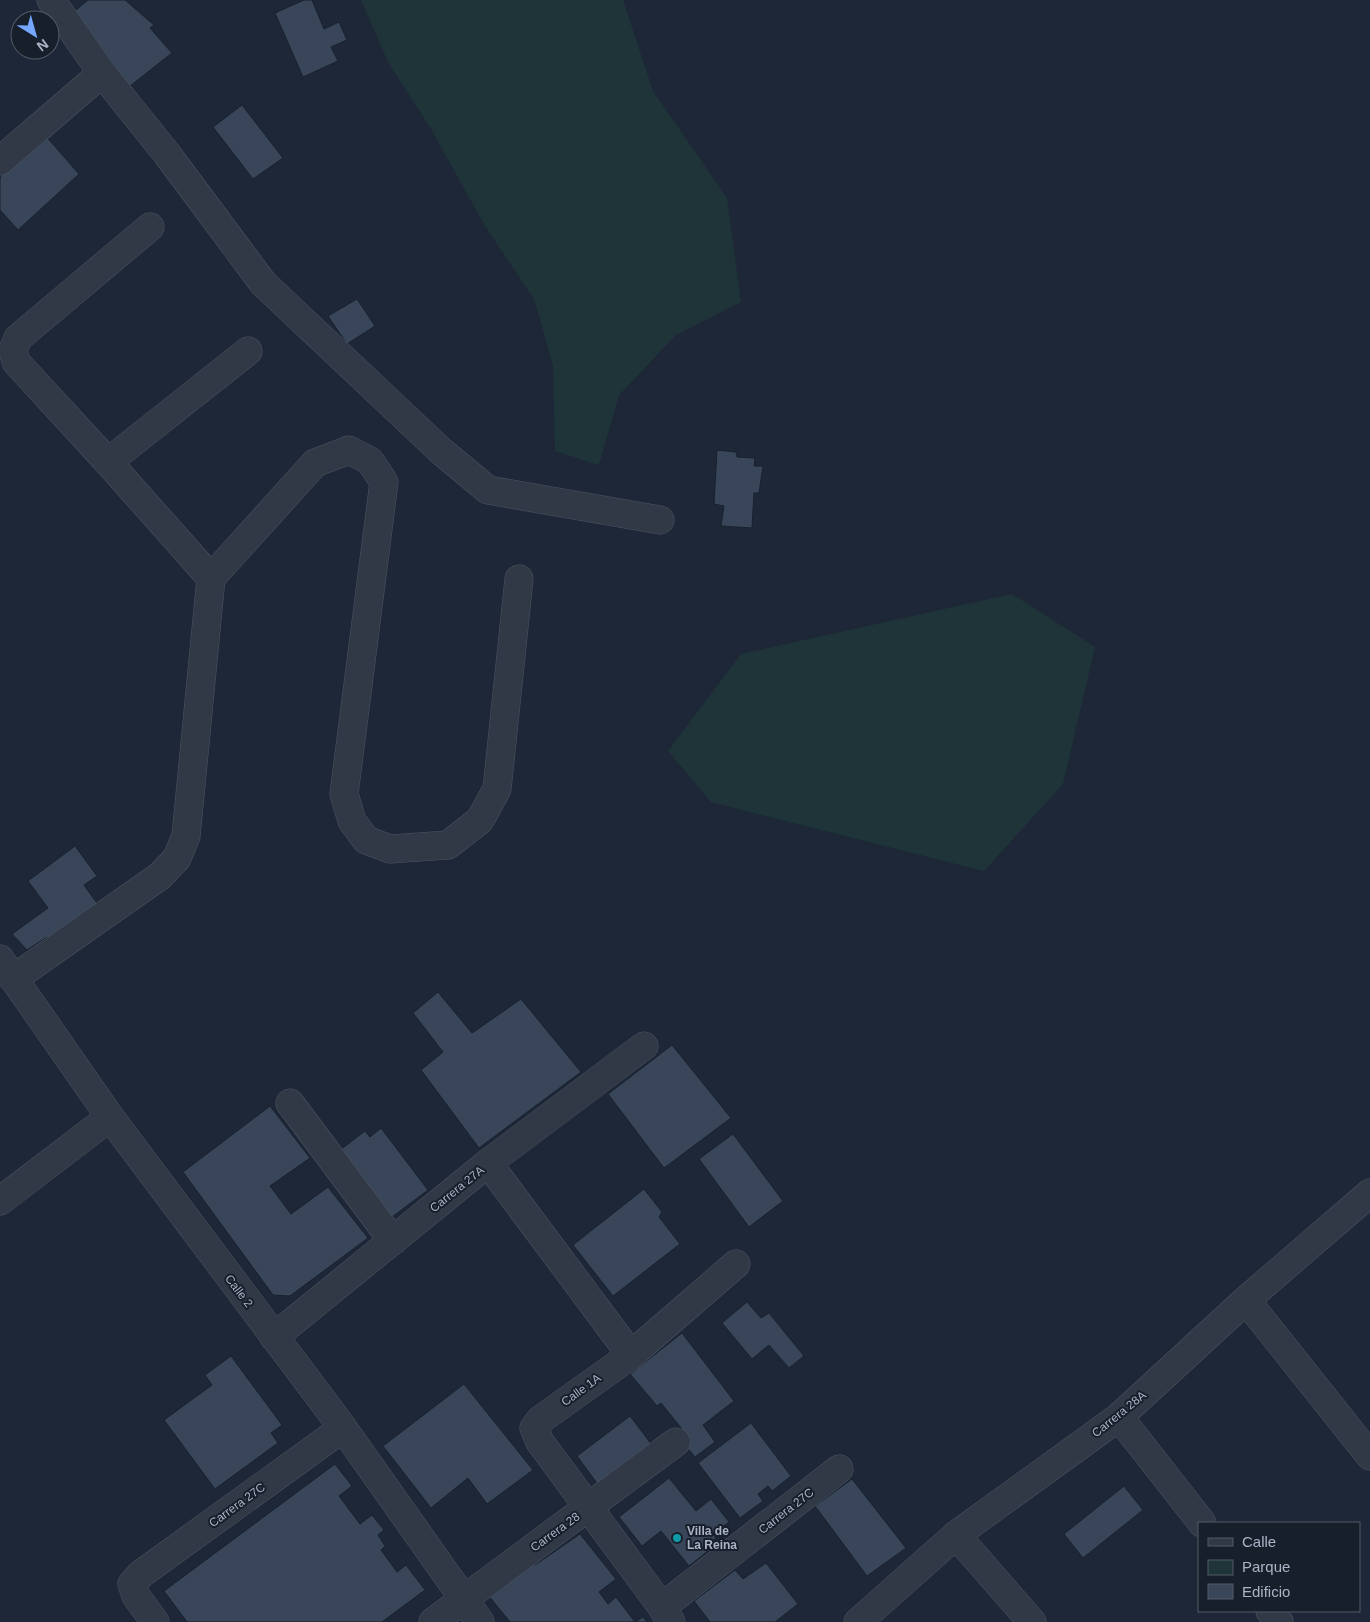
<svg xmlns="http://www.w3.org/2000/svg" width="1370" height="1622" font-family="Helvetica,sans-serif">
<rect width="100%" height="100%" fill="#1d2737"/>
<g fill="#1f3438">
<path d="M361 0H623L653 91 727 198 741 302 676 335 619 395 599 465 555 451 553 365 534 299 485 226 431 129 388 62Z"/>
<path d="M1012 594 1095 647 1063 784 984 871 711 802 668 751 741 654Z"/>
</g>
<g fill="#394558" stroke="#18212d">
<path d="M88 0H125L154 25 150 28 172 53 125 90 65 19Z"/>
<path d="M304 0H312L324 29 339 22 347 40 331 47 338 61 303 77 275 13Z"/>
<path d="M242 105 283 158 253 179 213 127Z"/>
<path d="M44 134 79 174 18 230 0 210V177Z"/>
<path d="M357 299 375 326 347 344 328 316Z"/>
<path d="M717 450 736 452 737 457 755 458 754 466H763L759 493H754L752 528 721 526 724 506 714 504Z"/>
<path d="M75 846 97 876 84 885 99 906 50 940 47 937 27 950 12 934 48 908 28 881Z"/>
<path d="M438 992 472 1033 521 999 581 1072 479 1148 421 1070 443 1052 413 1013Z"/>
<path d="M672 1045 731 1118 664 1168 608 1094Z"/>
<path d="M270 1106 310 1158 270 1186 291 1214 328 1187 368 1238 290 1296 273 1295 183 1172Z"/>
<path d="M381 1128 428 1190 392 1217 340 1150 365 1131 370 1137Z"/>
<path d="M733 1134 783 1201 749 1227 699 1159Z"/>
<path d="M644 1189 662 1212 659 1217 680 1244 613 1296 573 1245Z"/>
<path d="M747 1302 761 1318 769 1313 804 1356 789 1368 769 1345 752 1359 722 1323Z"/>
<path d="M682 1333 734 1401 703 1425 715 1442 695 1457 684 1444 690 1439 661 1403 657 1406 630 1374Z"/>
<path d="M231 1356 282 1425 271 1433 278 1443 215 1489 164 1420 212 1385 205 1375Z"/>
<path d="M464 1384 533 1470 487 1504 468 1478 431 1508 383 1446Z"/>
<path d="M630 1416 652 1445 599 1486 577 1456Z"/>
<path d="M751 1423 791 1476 772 1491 768 1486 758 1494 763 1501 740 1518 698 1463Z"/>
<path d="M335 1464 352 1486 339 1496 360 1524 372 1515 384 1530 378 1535 385 1546 381 1550 397 1572 406 1565 425 1590 382 1622H187L164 1591Z"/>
<path d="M669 1478 696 1511 711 1499 729 1522 713 1534 716 1538 706 1546 709 1550 689 1566 661 1531 642 1546 619 1517Z"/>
<path d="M852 1479 906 1548 867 1576 815 1506Z"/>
<path d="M1124 1486 1143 1510 1083 1558 1064 1534Z"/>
<path d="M580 1534 616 1579 599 1592 608 1604 616 1597 635 1622 643 1617 647 1622H510L488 1595 532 1561 535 1565Z"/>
<path d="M766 1563 798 1604 775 1622H710L694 1601 735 1570 743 1579Z"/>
</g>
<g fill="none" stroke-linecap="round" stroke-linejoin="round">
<g stroke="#4b5463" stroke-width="29">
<g id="minor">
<path d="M51 0 102 73 167 154 263 283 441 451 488 490 660 520"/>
<path d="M0 161 102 73"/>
<path d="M108 462 248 351"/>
<path d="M211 578 315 463 349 450 370 461 384 482 344 794 352 821 366 840 390 849 448 845 480 820 497 789 519 579"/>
<path d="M13 979 160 876 177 858 186 836 211 578 108 462 16 362 13 350 18 338 150 227"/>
<path d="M290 1103 393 1241"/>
<path d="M488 1163 631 1355"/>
<path d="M0 1201 110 1117"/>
<path d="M1246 1300 1370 1456"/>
<path d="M274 1337 488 1163 644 1046"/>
<path d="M1119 1417 1202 1523"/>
<path d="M956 1535 1032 1622"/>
<path d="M662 1607 839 1469"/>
<path d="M1270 1611 1279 1622"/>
<path d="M155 1622 136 1596 132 1584 141 1574 343 1428"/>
<path d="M433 1622 676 1442"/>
<path d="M671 1622 662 1607 540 1442 534 1428 540 1420 631 1355 736 1264"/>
<path d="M858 1622 956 1535 1119 1417 1246 1300 1370 1193"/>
</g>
</g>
<g stroke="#4b5463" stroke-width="29">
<path id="tertiary" d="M0 959 110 1117 343 1428 480 1622"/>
</g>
<use href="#minor" stroke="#313947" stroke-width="28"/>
<use href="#tertiary" stroke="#313947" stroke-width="28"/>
</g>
<circle fill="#0f9aa8" stroke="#171f2b" stroke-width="2" cx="677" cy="1538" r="5"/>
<g text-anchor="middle" stroke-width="4" stroke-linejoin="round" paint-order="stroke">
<g font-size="12" fill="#aab4c5" stroke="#171f2b">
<text transform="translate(457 1189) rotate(-39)" y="4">Carrera 27A</text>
<text transform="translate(239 1291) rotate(53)" y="4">Calle 2</text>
<text transform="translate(581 1390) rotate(-36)" y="4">Calle 1A</text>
<text transform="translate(1119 1414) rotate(-39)" y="4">Carrera 28A</text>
<text transform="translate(237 1505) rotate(-36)" y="4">Carrera 27C</text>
<text transform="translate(786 1511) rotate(-38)" y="4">Carrera 27C</text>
<text transform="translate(555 1532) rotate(-36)" y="4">Carrera 28</text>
</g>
<g font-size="12" font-weight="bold" fill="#aab4c5" stroke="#171f2b" text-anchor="start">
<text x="687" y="1535">Villa de<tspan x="687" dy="14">La Reina</tspan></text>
</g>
</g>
<rect x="1198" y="1522" width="162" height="90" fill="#171f2b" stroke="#525b69"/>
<rect x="1208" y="1538" width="25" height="8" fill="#313947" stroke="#525b69"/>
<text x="1242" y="1547" font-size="15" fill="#aab4c5">Calle</text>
<rect x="1208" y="1560" width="25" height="15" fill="#1f3438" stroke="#525b69"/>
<text x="1242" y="1572" font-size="15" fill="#aab4c5">Parque</text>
<rect x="1208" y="1584" width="25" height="15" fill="#394558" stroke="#525b69"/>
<text x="1242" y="1597" font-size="15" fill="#aab4c5">Edificio</text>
<g transform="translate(35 35) rotate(143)"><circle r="24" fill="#171f2b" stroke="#525b69"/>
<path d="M0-4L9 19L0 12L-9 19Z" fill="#75a7ff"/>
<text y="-8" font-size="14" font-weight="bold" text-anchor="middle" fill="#aab4c5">N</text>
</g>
</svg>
